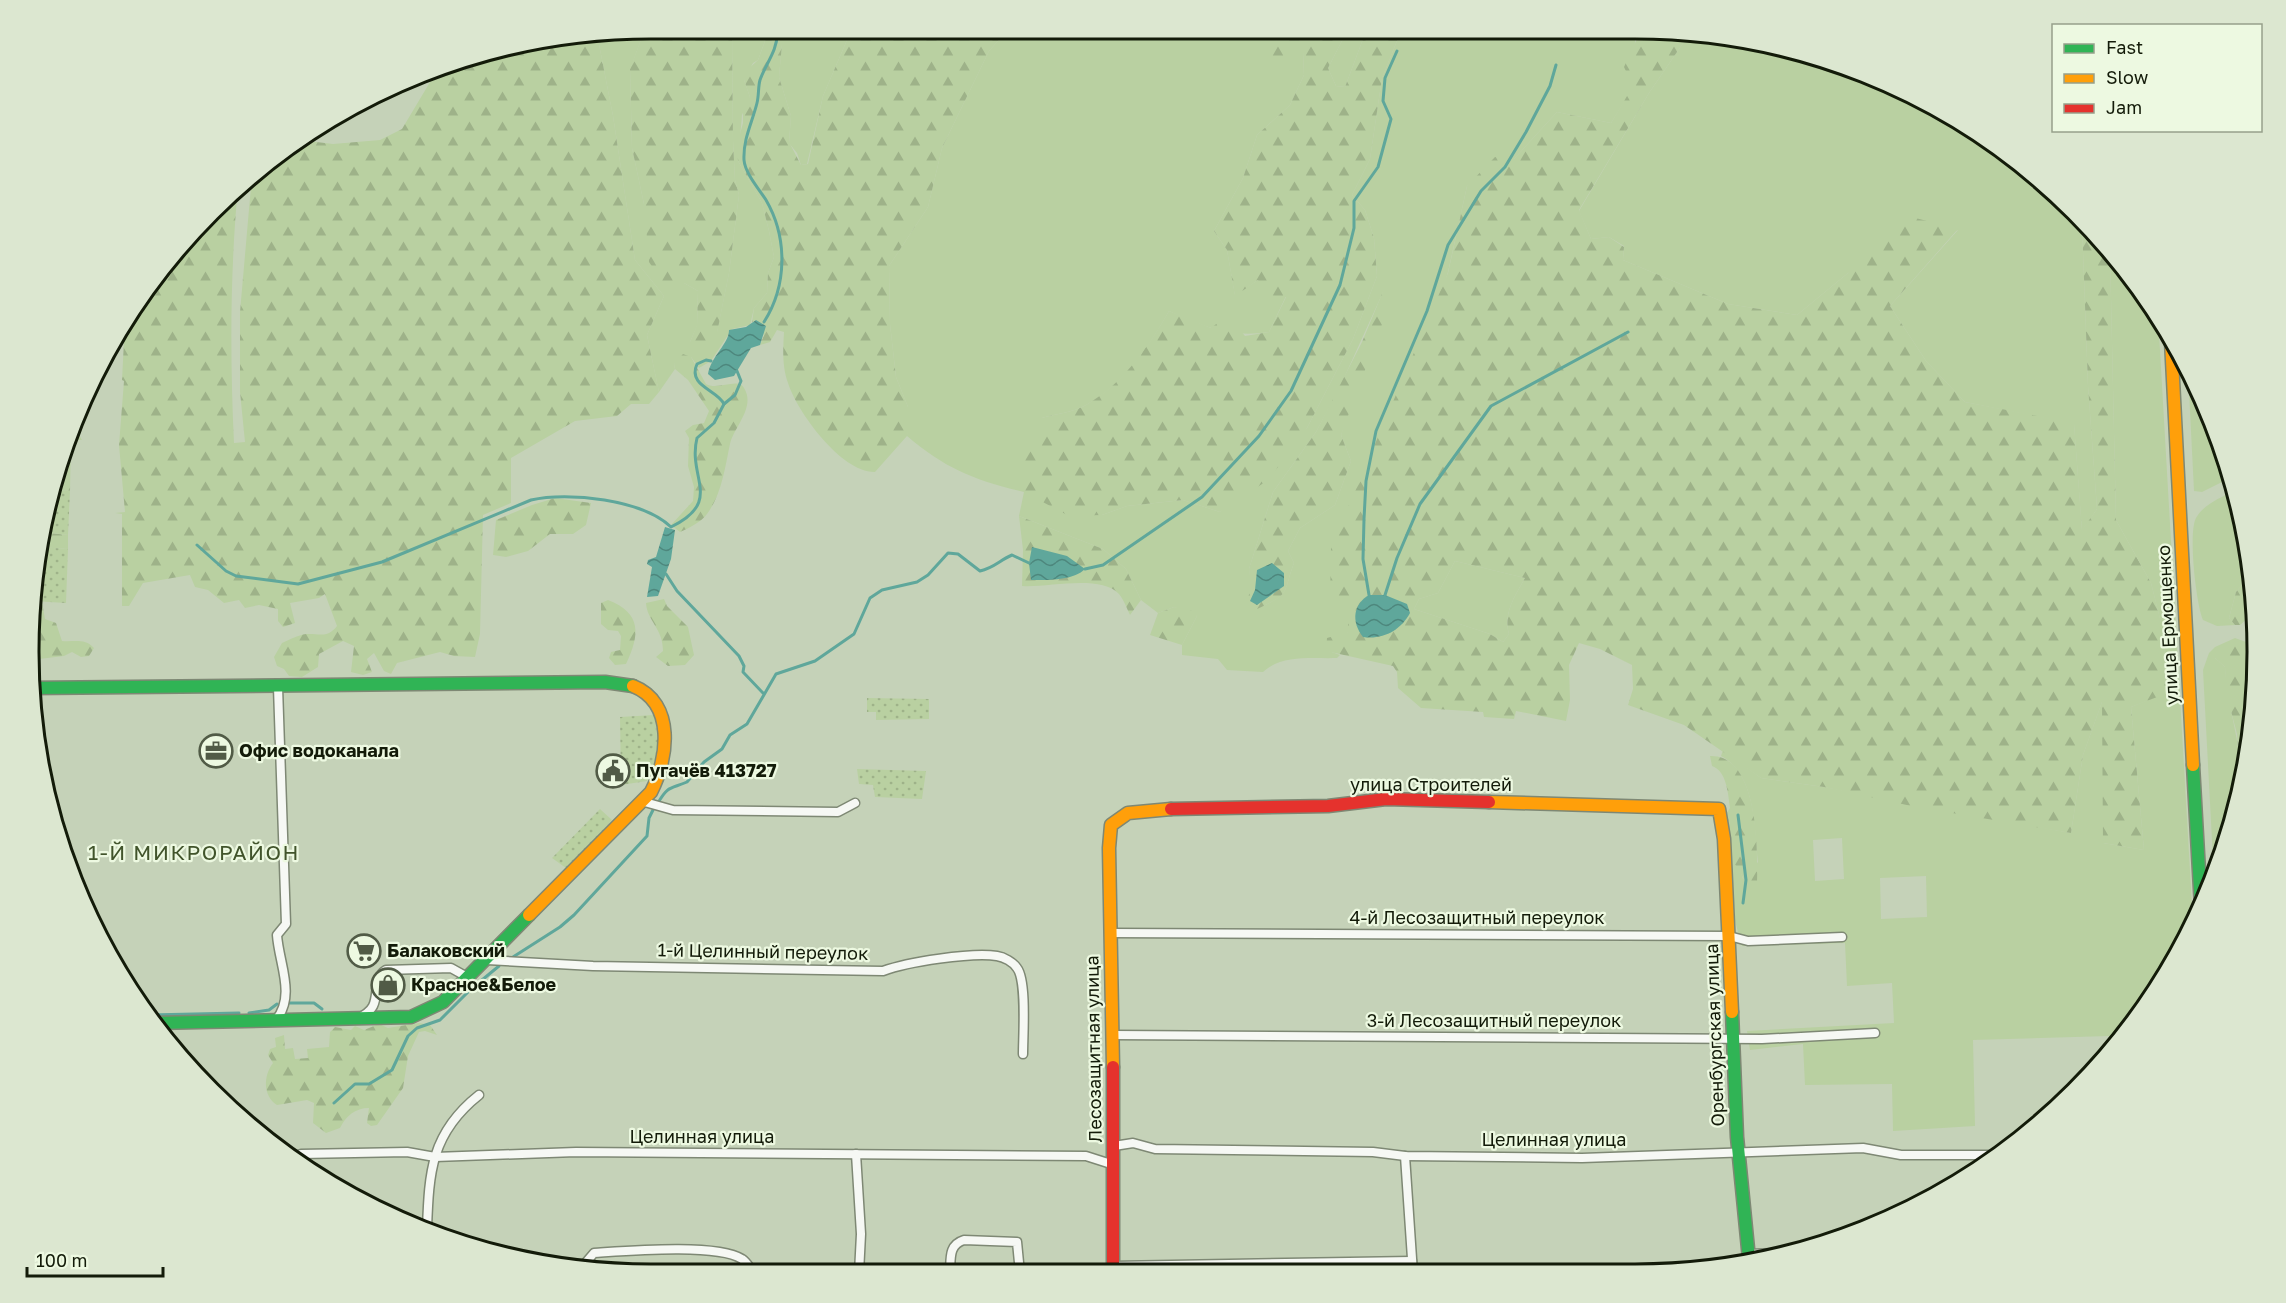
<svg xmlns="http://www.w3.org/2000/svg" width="2286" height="1303" font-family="'Golos Text',sans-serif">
<defs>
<pattern id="forest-firs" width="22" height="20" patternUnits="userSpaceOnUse" patternTransform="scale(1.5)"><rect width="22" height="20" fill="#b9d0a1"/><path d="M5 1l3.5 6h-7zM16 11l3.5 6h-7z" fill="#9eb289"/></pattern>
<pattern id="garden-dots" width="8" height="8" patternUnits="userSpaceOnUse" patternTransform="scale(1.5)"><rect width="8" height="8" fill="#b9d0a1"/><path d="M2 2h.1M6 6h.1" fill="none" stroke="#9eb289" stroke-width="1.8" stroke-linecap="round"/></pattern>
<pattern id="water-waves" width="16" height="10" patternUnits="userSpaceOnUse" patternTransform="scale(1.5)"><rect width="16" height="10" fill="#5fa79b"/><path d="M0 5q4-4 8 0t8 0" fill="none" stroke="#4d877d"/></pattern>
</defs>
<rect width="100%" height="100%" fill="#c5d2b8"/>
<g fill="#b9d0a1" fill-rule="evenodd">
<path d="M1641 30 1635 40 1634 86 1611 123 1557 112 1514 159 1467 186 1448 272 1348 609V632L1326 650 1340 655 1337 658C1312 659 1282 654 1263 672L1227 670 1218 659 1182 655V645L1197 616 1174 607 1158 613 1141 600 1126 569 1103 549 1019 516 1024 492C974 480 946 469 907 436L908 407 896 377 890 324 889 266 928 207 942 148 989 51 1006 32 1283 31 1276 40 1303 52 1304 75 1290 105 1257 135 1243 178 1214 231 1227 250 1235 295 1258 280 1286 296 1269 332C1231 338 1204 327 1169 311 1149 347 1123 385 1086 405 1074 412 1055 414 1042 418L1102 515 1127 506 1183 500 1220 512 1307 428 1353 339 1377 276 1374 238 1365 210 1352 195 1370 159 1382 78 1401 31ZM1384 290 1341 435 1351 461 1335 505 1300 528 1288 551 1294 563C1282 595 1292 593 1256 609L1249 569 1273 492 1316 432 1339 389Z"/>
<path d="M1347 31H1366L1345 87 1336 86 1328 68Z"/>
<path d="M732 33H768L758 60 753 63 744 80 750 97 742 115 738 161 762 203 769 231 774 257 768 273 767 293 754 308 750 325 732 329 711 361 699 368 691 357 674 364 675 369 659 392 647 335 664 296 635 260 613 116 597 34H643L630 70 632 148 644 204 684 283 698 291 697 326 690 342 717 332 729 273 739 195 735 180 733 141Z"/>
<path d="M792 33H850L823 96 807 164 801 165 797 153 789 143 791 116 779 77 782 43Z"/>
<path d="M1690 33 1834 61 1980 133 2075 211 2085 223 2082 224 2088 386 2097 509 2082 531 2074 424 1965 402 1926 361 1890 306 1958 230 1848 273 1797 315 1728 304 1623 260 1624 246 1609 237 1591 239 1579 211 1649 93Z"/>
<path d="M2110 253 2158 316 2193 923 2161 981 2152 982 2129 1004 2130 1025 2110 1049 2109 1036 1973 1040 1975 1126 1893 1131 1892 1084 1805 1085 1803 1044 1750 1050 1747 1031 1894 1023 1892 983 1847 986 1845 943 1742 946 1735 921 1732 862 1739 866 1743 879 1758 862C1754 828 1756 774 1721 756L1723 750 1761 778 1824 787 2071 833 2083 755 2103 699V843L2144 850 2131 707 2165 693 2164 635 2151 583 2116 520ZM1842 838 1844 879 1815 881 1813 840ZM1926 876 1927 917 1881 919 1880 878Z"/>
<path d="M2188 371 2210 413 2230 478 2202 492 2194 491Z"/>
<path d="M2234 491C2243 520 2243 547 2248 578L2236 592 2229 618 2235 625 2217 626 2203 620C2196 604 2188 532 2196 518 2204 504 2220 498 2234 491Z"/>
<path d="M1455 561 1525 578C1515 596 1503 613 1509 634L1503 642 1490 634 1414 609 1419 599 1438 593Z"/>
<path d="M2215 647V658L2225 667C2227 707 2242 744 2241 785 2240 806 2221 855 2214 878L2203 670 2209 653Z"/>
</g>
<g fill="url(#forest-firs)" fill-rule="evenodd">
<path d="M1641 30 1690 33 1649 93 1579 210 1591 239 1609 237 1624 247 1623 260 1728 304 1797 315 1848 273 1900 214 1958 229 1890 306 1926 361 1965 402 2074 423 2082 530 2097 509 2088 386 2082 224 2085 223 2110 253 2116 520 2151 583 2164 634 2165 694 2131 707 2144 850 2103 843 2102 702 2083 755 2071 833 1916 807 1824 787 1761 778 1684 725 1628 705 1633 689 1632 665 1600 649 1579 643 1569 665 1570 700 1566 721 1516 711 1514 719 1484 717 1483 712 1421 708 1398 688 1397 672 1393 666 1326 651 1327 638 1348 632V609L1330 600 1331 547 1448 273 1467 186 1495 157 1514 159 1557 112 1611 123 1633 86 1624 67ZM1455 561 1525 578C1515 596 1503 613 1509 634L1503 642 1490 634 1414 609 1419 599 1438 593Z"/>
<path d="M1283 31H1347L1328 68 1336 86 1345 87 1366 31H1401L1382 78 1370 159 1352 195 1365 210 1374 238 1377 276 1353 339 1307 428 1286 458 1265 482 1220 512 1183 500 1127 506 1102 515 1069 516 1024 492 1022 465 1042 418C1055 414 1074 412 1086 405 1123 384 1149 346 1169 311L1211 328 1228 315 1245 336 1269 332 1286 297 1265 295 1258 280 1235 296 1227 250 1214 231 1243 178 1257 135 1290 105 1304 75 1303 52 1280 64 1267 55Z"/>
<path d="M1006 32 989 51 942 148 928 207 889 266 890 324 896 377 908 407 909 425 907 436 875 472C842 473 797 412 788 383 782 367 783 349 784 332L777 330 770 342 760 345 764 335 756 320 752 322 754 308 767 293 768 273 774 257 769 231 762 203 738 161 737 145 743 123V105L750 97 744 80 745 72 758 60 768 33H792L782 44 779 77 791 116 789 142 801 165 808 164 823 96 850 33Z"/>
<path d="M732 33 733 141 735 180 739 195 729 273 717 333 696 349 690 342 697 325 698 291 684 283 668 290 649 262 644 204 632 148 630 69 643 34Z"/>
<path d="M570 34H597L613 116 635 260 664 296 647 335 659 392 649 404H631L617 416 575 421 511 458V503L483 515 480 634 475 657 454 656 440 652 397 663 391 674 384 671 374 653 367 659 372 672 363 675 351 672 354 646 343 641 319 654 318 667 302 677 289 676 284 669 277 666 274 657 282 643C289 640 298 635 306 634 319 633 327 639 337 626L325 594 319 598 290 603 295 623 283 627 278 621V609L259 605 245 608 239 600 224 603 208 590 195 587 190 575 143 583 129 606H122V514L115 513 125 512 119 445 124 381 122 380 125 321 134 305 211 211 238 187C230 273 230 357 234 443L245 442 240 392V312L252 175 273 157 300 140 333 144 380 140 402 129 439 67Z"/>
<path d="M1384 289 1390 303 1341 435 1351 461 1335 505 1300 528 1288 551 1294 563C1282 595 1292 593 1257 609L1246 603 1251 589 1249 569 1273 492 1316 432 1362 342Z"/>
<path d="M683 354 691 357 706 384C718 391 738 377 744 388 756 407 734 427 730 444 725 467 722 494 707 514 701 522 689 528 680 532L671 525 693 501 694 487 688 466 689 438 685 431 693 425 704 423 709 411 688 380 675 369 674 364Z"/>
<path d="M71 435H79L82 440H71L70 491 50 490Z"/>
<path d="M555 498 591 503 586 525 573 534H550L528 551 506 557 493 555 496 520 532 505Z"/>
<path d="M1019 516 1103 549 1126 569 1141 600 1130 615C1127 609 1124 600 1119 594 1100 574 1048 588 1022 586L1023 550Z"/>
<path d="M2243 522 2254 613 2240 625H2235L2229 618 2236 592 2248 578 2241 535Z"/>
<path d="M41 532 68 535V549L38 547Z"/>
<path d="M664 599 667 606 688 627 694 655 685 665 668 666 656 657 663 651C663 628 647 621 646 603Z"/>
<path d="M608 600C642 613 640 635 626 664L615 665 609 658 611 652 620 650 621 636 618 631 608 630 601 624V603Z"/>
<path d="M33 601 42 602 45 619 56 623 62 641C75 642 85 638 94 648L89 656 81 657 72 652 64 656 31 660Z"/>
<path d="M1174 607 1192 611 1197 616 1182 645 1150 635 1158 613Z"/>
<path d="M2235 638 2257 646V651L2246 773 2241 787 2237 734 2226 692 2225 667 2215 658V647Z"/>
<path d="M1710 756C1758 754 1758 848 1757 883L1749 886C1741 878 1741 868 1732 862L1726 814 1730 808C1728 794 1727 771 1712 766Z"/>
<path d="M2161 981 2153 997 2130 1025 2129 1004 2137 987Z"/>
<path d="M419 1023 430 1025 437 1035 425 1031 419 1032 408 1056 403 1088 377 1125 371 1126 367 1123 369 1108C355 1108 346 1116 340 1128L326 1133 313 1123 314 1103 307 1100 277 1105C263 1096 263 1076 273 1063L268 1055 270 1049 276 1047 275 1038 284 1035 285 1049 293 1048 295 1059 308 1058 307 1049 329 1047 330 1032 335 1027 351 1030 355 1026 364 1030 379 1024 388 1028Z"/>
</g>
<g fill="url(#garden-dots)">
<path d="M50 490 70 491 68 535 41 532Z"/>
<path d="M38 547 68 549 66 603 33 601 34 571Z"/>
<path d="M867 698 929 699V719L876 720V712H867Z"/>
<path d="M654 715C659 738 659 760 647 781L621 785 620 717Z"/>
<path d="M857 769 926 771 922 799 875 797 873 785 859 784Z"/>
<path d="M600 809 612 820 583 854 566 868 552 858Z"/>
</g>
<g fill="url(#water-waves)">
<path d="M756 320 766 326 760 345 751 348 734 376 715 380 708 374C711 356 729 344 729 330L746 327Z"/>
<path d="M665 527 675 530 671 559 658 596 647 597 652 567 647 564 648 560 656 557Z"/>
<path d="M1032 547 1067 556 1085 569C1073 581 1047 580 1031 580L1029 563Z"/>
<path d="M1272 563 1284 573V586L1257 605 1250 601 1255 590 1257 570Z"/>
<path d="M1369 595H1385L1407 604 1410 613C1401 630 1383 640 1363 637 1351 622 1353 604 1369 595Z"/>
</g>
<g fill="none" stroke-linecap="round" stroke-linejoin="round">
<g stroke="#5fa79b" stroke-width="3">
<path d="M764 322C787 286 788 238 766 200 759 189 745 173 744 160 743 139 752 123 757 103 759 95 758 87 760 80 765 65 778 50 777 33"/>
<path d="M711 361 706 360 697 364C687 386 718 390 724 404"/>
<path d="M197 545 226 571 236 576 298 584 382 562 531 500C568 491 643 500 671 527 724 501 687 478 697 438L714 423 724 404 735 395 741 381 737 371"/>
<path d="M1085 569 1103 565 1202 497 1259 436 1291 391 1340 285 1354 228V201L1378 167 1391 119 1383 101 1385 78 1397 51"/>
<path d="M666 574 677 591 739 656 744 666 743 672 763 693"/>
<path d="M1369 595 1363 559 1364 519 1366 481 1376 431 1427 311 1448 245 1481 191 1505 167 1526 132 1550 86 1556 65"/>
<path d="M1385 595 1397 558 1420 504 1491 406 1628 332"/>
<path d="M658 803C668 785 671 789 687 782L704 762 722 749 730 735 747 724 776 674 815 661 854 634 870 598 882 590 917 582 928 575 948 553 958 554 980 571C994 568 1000 560 1012 555L1029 563"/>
<path d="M1738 815 1746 880 1743 903"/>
<path d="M513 957 560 927 574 915 647 836 649 818 653 810"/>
<path d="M482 980 499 966"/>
<path d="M290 1003H314L322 1009"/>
<path d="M249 1013 269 1010 277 1004"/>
<path d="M149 1015 239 1013"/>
<path d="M334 1103 355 1084H369L392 1070 408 1036 417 1028 440 1020 473 987"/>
</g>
<g stroke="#7e8874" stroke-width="11">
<g id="street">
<path d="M641 801 673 810 838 812 855 803"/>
<path d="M1111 933 1729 936 1748 941 1842 937"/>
<path d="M487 960 593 966 883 971C907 962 972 952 997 956 1004 957 1013 962 1017 968 1027 981 1023 1036 1023 1054"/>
<path d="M357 1019C363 1016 370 1012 373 1006 379 994 373 978 386 970L451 968 469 978"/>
<path d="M276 1020C296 995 279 964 277 935L286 924 278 687"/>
<path d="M1113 1035 1762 1039 1875 1033"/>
<path d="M1114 1146 1133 1143 1155 1149 1373 1152 1405 1156 1582 1158 1863 1148 1901 1155H1993"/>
<path d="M856 1154 861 1234 859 1273"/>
<path d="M1405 1156 1413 1273"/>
<path d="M292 1158 301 1154 407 1152 435 1157 576 1152 1086 1156 1111 1164"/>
<path d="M427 1229C429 1172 431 1133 479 1095"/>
<path d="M1748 1254 1779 1253"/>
<path d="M1113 1266 1412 1261"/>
<path d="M582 1267 594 1253C626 1251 717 1243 742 1259 747 1262 750 1269 754 1273"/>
<path d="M950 1273C951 1259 948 1245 964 1240L1017 1242 1020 1273"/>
</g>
</g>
<g stroke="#7e8874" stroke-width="15">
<g id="fast">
<path d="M30 688 605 682 633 686"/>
<path d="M2193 765 2201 907"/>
<path d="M1732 1012 1737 1137 1749 1259"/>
<path d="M155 1023 411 1017 443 1002 529 915"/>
</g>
</g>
<g stroke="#7e8874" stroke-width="15">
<g id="slow">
<path d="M2171 341 2193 765"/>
<path d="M1489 802 1719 809 1724 839 1732 1012"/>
<path d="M529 915 651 792C668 759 676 703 633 686"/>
<path d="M1113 1067 1109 848 1111 825 1128 813 1171 809"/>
</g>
</g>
<g stroke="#7e8874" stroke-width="15">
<g id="jam">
<path d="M1171 809 1328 806 1386 799 1489 802"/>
<path d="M1113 1067V1273"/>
</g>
</g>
<use href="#street" stroke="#f6f8f4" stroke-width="8"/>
<use href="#fast" stroke="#30b455" stroke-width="12"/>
<use href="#slow" stroke="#ff9f0a" stroke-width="12"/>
<use href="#jam" stroke="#e5322d" stroke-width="12"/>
</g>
<defs>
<g id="office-ring" transform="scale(1.725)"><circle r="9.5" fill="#edf9e1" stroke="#515b46" stroke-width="1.5"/><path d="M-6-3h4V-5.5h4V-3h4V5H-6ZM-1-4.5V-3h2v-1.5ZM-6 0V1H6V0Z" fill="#515b46"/></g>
<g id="civic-ring" transform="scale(1.725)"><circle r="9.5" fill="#edf9e1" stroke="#515b46" stroke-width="1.5"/><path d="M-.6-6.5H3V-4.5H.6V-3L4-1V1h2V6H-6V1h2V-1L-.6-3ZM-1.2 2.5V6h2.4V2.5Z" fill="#515b46"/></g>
<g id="supermarket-ring" transform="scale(1.725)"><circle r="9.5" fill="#edf9e1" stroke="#515b46" stroke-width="1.5"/><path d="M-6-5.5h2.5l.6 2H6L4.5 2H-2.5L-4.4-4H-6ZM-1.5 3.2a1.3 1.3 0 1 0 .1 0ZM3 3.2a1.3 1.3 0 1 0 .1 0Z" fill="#515b46"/></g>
<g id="shop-ring" transform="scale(1.725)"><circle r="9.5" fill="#edf9e1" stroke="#515b46" stroke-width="1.5"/><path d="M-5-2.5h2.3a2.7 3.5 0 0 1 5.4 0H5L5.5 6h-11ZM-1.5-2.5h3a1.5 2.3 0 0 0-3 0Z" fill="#515b46"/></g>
</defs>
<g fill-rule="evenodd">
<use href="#office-ring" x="216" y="751"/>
<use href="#civic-ring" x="613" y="771"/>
<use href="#supermarket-ring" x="364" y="951"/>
<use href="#shop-ring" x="388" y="985"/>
</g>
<g text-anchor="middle" stroke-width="4.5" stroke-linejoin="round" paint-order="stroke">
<g font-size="18" fill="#131b09" stroke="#edf9e1">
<text transform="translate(2168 625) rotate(-93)" y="6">улица Ермощенко</text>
<text x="1431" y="791">улица Строителей</text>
<text x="1477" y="924">4-й Лесозащитный переулок</text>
<text transform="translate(763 952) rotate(1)" y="6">1-й Целинный переулок</text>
<text x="1494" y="1027">3-й Лесозащитный переулок</text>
<text transform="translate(1715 1035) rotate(-92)" y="6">Оренбургская улица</text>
<text transform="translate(1094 1049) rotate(-91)" y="6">Лесозащитная улица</text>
<text x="702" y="1143">Целинная улица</text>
<text x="1554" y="1146">Целинная улица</text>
</g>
<g font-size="18" font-weight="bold" fill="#131b09" stroke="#edf9e1" text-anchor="start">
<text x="239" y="757">Офис водоканала</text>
<text x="636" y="777">Пугачёв 413727</text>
<text x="387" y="957">Балаковский</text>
<text x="411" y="991">Красное&amp;Белое</text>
</g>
<g font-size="21" letter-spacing="1.5" fill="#41542b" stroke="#edf9e1">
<text x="194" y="860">1-Й МИКРОРАЙОН</text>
</g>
</g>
<path d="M0 0H2286V1303H0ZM651 39H1635A612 612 0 0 1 2247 651V652A612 612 0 0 1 1635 1264H651A612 612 0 0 1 39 652V651A612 612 0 0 1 651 39Z" fill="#dce7d0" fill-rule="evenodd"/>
<path fill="none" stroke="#131b09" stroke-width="3" d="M651 39H1635A612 612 0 0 1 2247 651V652A612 612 0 0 1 1635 1264H651A612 612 0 0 1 39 652V651A612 612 0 0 1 651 39Z"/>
<rect x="2052" y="24" width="210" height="108" fill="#edf9e1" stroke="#96a08b" stroke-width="1.5"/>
<rect x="2064" y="44" width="30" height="9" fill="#30b455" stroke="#96a08b" stroke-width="1.5"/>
<text x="2106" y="54" font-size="18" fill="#131b09">Fast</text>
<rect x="2064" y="74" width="30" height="9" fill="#ff9f0a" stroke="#96a08b" stroke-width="1.5"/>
<text x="2106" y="84" font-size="18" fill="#131b09">Slow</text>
<rect x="2064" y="104" width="30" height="9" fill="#e5322d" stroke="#96a08b" stroke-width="1.5"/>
<text x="2106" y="114" font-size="18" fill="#131b09">Jam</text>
<path d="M27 1267v9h136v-9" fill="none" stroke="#131b09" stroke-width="3"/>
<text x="36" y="1267" font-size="18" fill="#131b09" stroke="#edf9e1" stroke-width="4.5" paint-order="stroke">100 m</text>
</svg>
